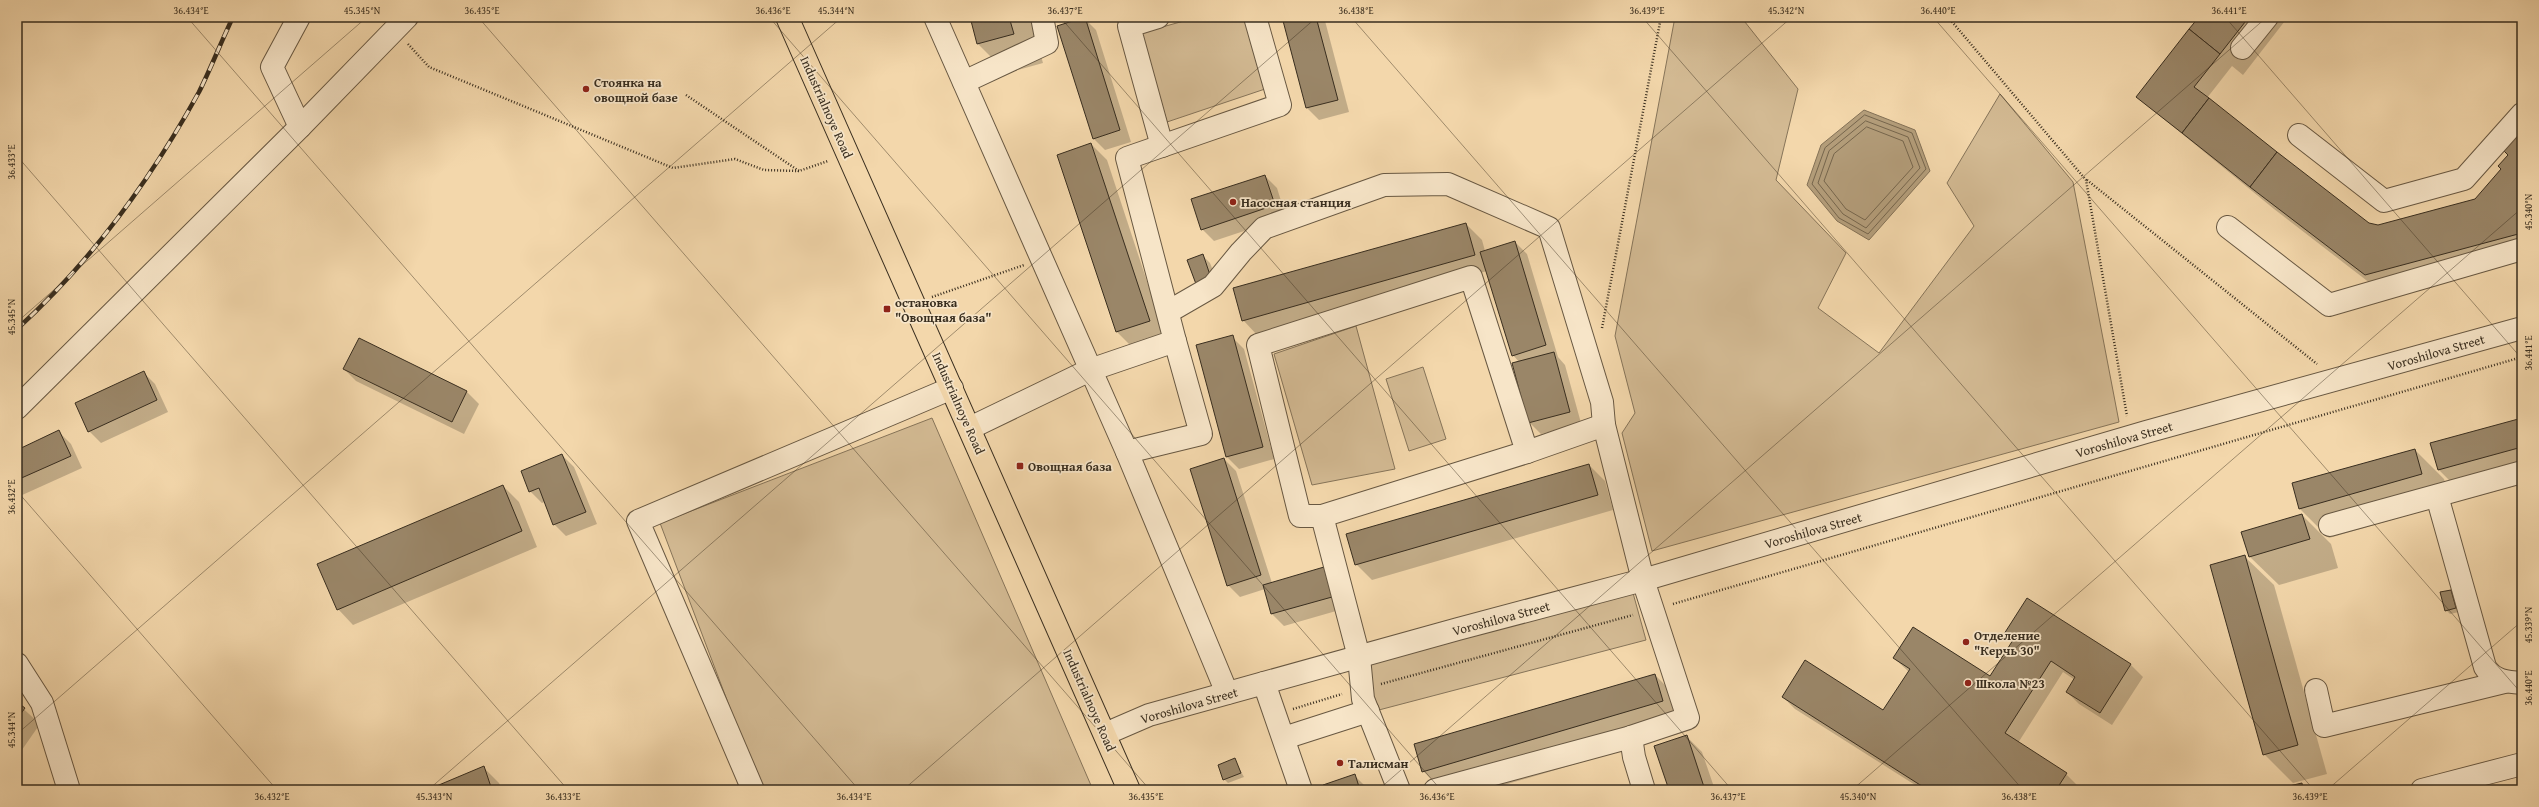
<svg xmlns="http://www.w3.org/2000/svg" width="2539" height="807" font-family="'Gentium Book Plus',serif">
<rect width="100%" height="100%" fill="#f3d7ab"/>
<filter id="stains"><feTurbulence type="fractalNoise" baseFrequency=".005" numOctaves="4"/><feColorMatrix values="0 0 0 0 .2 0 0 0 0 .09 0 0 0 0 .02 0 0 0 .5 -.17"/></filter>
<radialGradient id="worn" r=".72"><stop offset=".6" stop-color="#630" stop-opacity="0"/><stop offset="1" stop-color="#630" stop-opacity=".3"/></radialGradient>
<g fill="#d3ba93" stroke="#867459">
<path d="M1198 17H1244L1265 89 1167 122 1141 33Z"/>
<path d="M1675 17H1741L1798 89 1776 180 1846 253 1818 308 1879 353 1974 226 1947 183 2000 94 2073 182 2119 422 1652 551 1622 433 1635 413 1615 336Z"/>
<path d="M1356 326 1395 469 1312 485 1274 354Z"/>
<path d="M1423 367 1446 439 1409 451 1386 379Z"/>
<path d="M932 418 1093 790H761L660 523Z"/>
<path d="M1633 593 1646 640 1375 711 1363 664Z"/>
</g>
<path fill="#b49e7b" stroke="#837156" d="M1864 110 1915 130 1930 171 1869 240 1837 221 1807 185 1821 145Z"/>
<g fill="#0003">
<path d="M971 17H1030L1043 63 1007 73 978 44Z"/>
<path d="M1283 17H1324L1349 112 1319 120 1307 108Z"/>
<path d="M2200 17H2288L2243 75 2232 66 2207 98 2369 224 2378 226 2476 200 2502 169 2522 137V259L2388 297 2274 209 2137 97Z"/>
<path d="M1084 18 1096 30 1131 142 1105 150 1093 138Z"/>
<path d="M1091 144 1107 160 1165 336 1132 347 1117 332Z"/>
<path d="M1265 176 1277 188 1286 217 1214 241 1202 229Z"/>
<path d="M1466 224 1482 240 1485 251 1515 242 1527 254 1558 357 1565 365 1581 423 1541 434 1529 422 1519 362 1513 355 1487 271 1258 336 1243 320Z"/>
<path d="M1202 255 1210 263 1219 286 1204 291Z"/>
<path d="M1232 337 1244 349 1274 459 1239 469 1227 457 1197 346Z"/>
<path d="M359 339 467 392 479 404 464 434 356 381 344 369Z"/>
<path d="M143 372 155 384 168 412 101 443 89 431Z"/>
<path d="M2522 419V484L2468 499 2438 469Z"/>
<path d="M59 432 71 444 82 468 20 496 17 493V451Z"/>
<path d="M2415 450 2444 479 2451 503 2329 538 2300 509 2293 484Z"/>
<path d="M562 455 574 467 597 524 566 536 554 524 545 502 542 503 530 491Z"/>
<path d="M1224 459 1236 471 1272 583 1323 569 1343 609 1284 626 1272 614 1265 589 1240 597 1228 585Z"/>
<path d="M1589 465 1605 481 1613 510 1372 580 1356 564Z"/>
<path d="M503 486 519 502 537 547 353 625 338 609Z"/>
<path d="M2302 515 2331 544 2338 568 2279 585 2249 556Z"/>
<path d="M2244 556 2274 585 2327 774 2293 783 2264 754Z"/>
<path d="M2451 591 2454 594 2459 612 2450 614 2446 610Z"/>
<path d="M2027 599 2131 665 2143 677 2112 725 2079 704 2067 692 2075 680 2063 672 2018 743 2066 774 2078 786 2076 790H1923L1795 709 1783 697 1884 711 1909 672 1894 658 1990 677 2013 642 2005 634Z"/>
<path d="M1655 675 1684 704 1692 730 1487 790H1442L1423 771Z"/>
<path d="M17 703 40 724 17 757Z"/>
<path d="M1686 736 1702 752 1715 790H1670Z"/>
<path d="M1234 759 1244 777 1228 783 1224 779Z"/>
<path d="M484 768 499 783 502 790H429Z"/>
<path d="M1355 776 1369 790H1326Z"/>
<path d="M2302 784 2307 790H2276Z"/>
</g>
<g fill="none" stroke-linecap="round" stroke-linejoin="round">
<g stroke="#76664d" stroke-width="1">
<path d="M1865 115 1912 133 1926 169 1868 234 1839 218 1812 184 1825 148Z"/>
<path d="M1866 121 1908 137 1920 168 1866 228 1843 214 1818 183 1829 151Z"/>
<path d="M1867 127 1903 141 1913 167 1865 220 1846 209 1824 181 1834 154Z"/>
</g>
</g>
<g fill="#9a8668" stroke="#392e1f">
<path d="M970 17H1009L1014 34 977 44Z"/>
<path d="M1085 17 1120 130 1093 139 1057 26Z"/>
<path d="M1282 17H1316L1338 100 1306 108Z"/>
<path d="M2199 17H2249L2220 54 2189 29Z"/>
<path d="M2189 29 2220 54 2194 87 2209 98 2182 133 2136 97Z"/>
<path d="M2209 98 2277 152 2250 187 2182 133Z"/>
<path d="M2522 135V233L2365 275 2250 187 2277 152 2369 223 2378 225 2475 199 2501 169 2498 166 2508 155 2504 151 2515 136 2519 139Z"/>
<path d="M1091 143 1150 321 1116 332 1057 155Z"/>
<path d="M1265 175 1275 205 1201 230 1191 199Z"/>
<path d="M1466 223 1475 255 1242 321 1233 288Z"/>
<path d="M1515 241 1546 345 1512 356 1480 252Z"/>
<path d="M1203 254 1211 278 1196 284 1187 260Z"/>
<path d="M1233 335 1263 447 1226 457 1196 345Z"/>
<path d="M359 338 467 391 452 422 343 369Z"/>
<path d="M1554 352 1570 412 1528 423 1512 363Z"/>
<path d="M144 371 157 400 88 432 75 403Z"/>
<path d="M2522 418V447L2438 470 2430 443Z"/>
<path d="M59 430 71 456 17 480V450Z"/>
<path d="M2415 449 2422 474 2299 509 2292 483Z"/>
<path d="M562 454 586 512 553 525 539 488 529 492 521 471Z"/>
<path d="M1224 458 1261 575 1227 586 1190 469Z"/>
<path d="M1589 464 1598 495 1355 565 1346 534Z"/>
<path d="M503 485 522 531 337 610 317 564Z"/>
<path d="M2302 514 2310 539 2249 557 2241 532Z"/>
<path d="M2245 555 2298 745 2263 755 2210 565Z"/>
<path d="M1324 567 1332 597 1271 614 1263 585Z"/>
<path d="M2451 590 2456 608 2445 611 2440 592Z"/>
<path d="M2027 598 2131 664 2100 713 2066 692 2075 677 2051 661 2005 733 2067 773 2056 790H1928L1782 697 1805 660 1883 710 1910 669 1893 658 1913 627 1990 676 2013 640 2004 634Z"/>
<path d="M1655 674 1663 701 1422 772 1414 744Z"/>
<path d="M17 702 25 708 17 719Z"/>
<path d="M1687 735 1705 790H1669L1654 746Z"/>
<path d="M1235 758 1241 773 1223 780 1218 765Z"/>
<path d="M484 766 492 790H427Z"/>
<path d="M1355 774 1360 790H1325L1323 785Z"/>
<path d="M2302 783 2303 790H2272Z"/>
</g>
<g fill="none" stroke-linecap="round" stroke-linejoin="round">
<g stroke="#685842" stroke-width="24">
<g id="minor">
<path d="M299 17 272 67 300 127"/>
<path d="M935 17 1127 452 1227 693"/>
<path d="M1158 17 1129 26 1162 146"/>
<path d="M2242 48 2267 17"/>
<path d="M964 82 1047 43 1042 17"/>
<path d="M2299 135 2384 201 2464 179 2522 114"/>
<path d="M2228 227 2329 305 2522 249"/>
<path d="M1471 277 1527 452 1322 516H1300L1258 345Z"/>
<path d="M1168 312 1213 286 1241 252 1264 228 1384 185 1448 184 1549 228 1602 402 1604 425"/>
<path d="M17 408 300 127 407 17"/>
<path d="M970 428 1090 370 1175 341 1127 158 1280 105 1255 17"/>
<path d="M1127 452 1201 434 1175 341"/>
<path d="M2437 496 2485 667C2493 681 2507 682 2522 683"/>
<path d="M1322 516 1359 657 1363 699 1399 790"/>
<path d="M2330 525 2522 472"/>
<path d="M17 664 42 703 69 790"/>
<path d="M1264 683 1301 790"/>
<path d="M2316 690 2324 726 2504 682"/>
<path d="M1105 734 1149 715 1458 629 1643 580 2146 432 2522 328"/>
<path d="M1631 737 1634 757 1644 790"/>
<path d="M1284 738 1368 711"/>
<path d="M753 790 638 521 952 388"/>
<path d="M1435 790 1631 737 1688 718 1643 580 1604 425 1527 452"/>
<path d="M2422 790 2522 764"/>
</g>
</g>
<g stroke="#392e1f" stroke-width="24">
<path id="major" d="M787 17 1129 790"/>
</g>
<g stroke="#392e1f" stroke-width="2.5" stroke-dasharray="1 2" stroke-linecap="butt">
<path d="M1948 17 2086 180 2127 416"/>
<path d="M408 44 429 67 673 168 735 159 764 170 799 171"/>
<path d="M686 95 799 171 828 161"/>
<path d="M2087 180 2317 364"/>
<path d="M932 297 1024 265"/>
<path d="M1602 328 1661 17"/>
<path d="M1673 604 2522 357"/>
<path d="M1381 684 1633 615"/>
<path d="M1293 709 1342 694"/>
</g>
<use href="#minor" stroke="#f7e5c8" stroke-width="22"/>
<use href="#major" stroke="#f3d7ab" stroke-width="22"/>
<g stroke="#392e1f" stroke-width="4.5">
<path id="rail" d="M17 329C91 262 151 179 199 92 211 68 221 42 233 17"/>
</g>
<use href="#rail" stroke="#f7e5c8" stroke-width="3" stroke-dasharray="9" stroke-linecap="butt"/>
</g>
<path fill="none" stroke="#392e1f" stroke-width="1" stroke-opacity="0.45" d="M187 17 859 790M478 17 1150 790M769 17 1441 790M1060 17 1732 790M1351 17 2023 790M1642 17 2314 790M1933 17 2522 694M2225 17 2522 359M2516 17 2522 24M17 156 568 790M17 322 367 17M17 491 277 790M17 734 842 17M428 790 1317 17M903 790 1792 17M1378 790 2267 17M1852 790 2522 208M2327 790 2522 621"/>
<g fill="#8f2418" stroke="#f7e5c8" stroke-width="1.5">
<circle cx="586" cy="89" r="4"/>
<circle cx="1233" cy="202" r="4"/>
<rect x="883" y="305" width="8" height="8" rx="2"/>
<rect x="1016" y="462" width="8" height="8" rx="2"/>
<circle cx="1966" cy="642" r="4"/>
<circle cx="1968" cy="683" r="4"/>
<circle cx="1340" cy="763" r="4"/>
</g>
<g text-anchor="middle" stroke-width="3.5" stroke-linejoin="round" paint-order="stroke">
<g font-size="13" font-weight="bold" fill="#392e1f" stroke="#f7e5c8" text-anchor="start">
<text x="594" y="87">Стоянка на<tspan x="594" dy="15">овощной базе</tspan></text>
<text x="1241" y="207">Насосная станция</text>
<text x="895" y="307">остановка<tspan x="895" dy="15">"Овощная база"</tspan></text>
<text x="1028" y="471">Овощная база</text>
<text x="1974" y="640">Отделение<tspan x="1974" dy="15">"Керчь 30"</tspan></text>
<text x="1976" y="688">Школа №23</text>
<text x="1348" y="768">Талисман</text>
</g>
<g font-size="13" fill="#392e1f" stroke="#f7e5c8">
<text transform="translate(827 107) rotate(66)" y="5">Industrialnoye Road</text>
<text transform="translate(2436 352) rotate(-16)" y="5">Voroshilova Street</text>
<text transform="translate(959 403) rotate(66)" y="5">Industrialnoye Road</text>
<text transform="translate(2124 439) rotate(-16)" y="5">Voroshilova Street</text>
<text transform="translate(1813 530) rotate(-16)" y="5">Voroshilova Street</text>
<text transform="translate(1501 618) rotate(-15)" y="5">Voroshilova Street</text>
<text transform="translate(1090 700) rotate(66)" y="5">Industrialnoye Road</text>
<text transform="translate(1189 705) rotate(-16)" y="5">Voroshilova Street</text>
</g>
</g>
<rect width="2539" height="807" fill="none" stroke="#f3d7ab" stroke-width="44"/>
<rect x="22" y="22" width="2495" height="763" fill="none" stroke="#392e1f" stroke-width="1.5"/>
<g font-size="10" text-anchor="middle" fill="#392e1f">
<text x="191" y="14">36.434°E</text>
<text x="362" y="14">45.345°N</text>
<text x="482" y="14">36.435°E</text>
<text x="773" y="14">36.436°E</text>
<text x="836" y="14">45.344°N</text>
<text x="1065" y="14">36.437°E</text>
<text x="1356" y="14">36.438°E</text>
<text x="1647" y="14">36.439°E</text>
<text x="1786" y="14">45.342°N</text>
<text x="1938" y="14">36.440°E</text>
<text x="2229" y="14">36.441°E</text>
<text transform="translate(11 162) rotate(-90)" y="4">36.433°E</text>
<text transform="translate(2528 212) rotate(-90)" y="4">45.340°N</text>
<text transform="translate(11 317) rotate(-90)" y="4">45.345°N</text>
<text transform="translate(2528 353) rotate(-90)" y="4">36.441°E</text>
<text transform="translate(11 497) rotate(-90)" y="4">36.432°E</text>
<text transform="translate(2528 625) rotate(-90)" y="4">45.339°N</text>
<text transform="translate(2528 688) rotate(-90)" y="4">36.440°E</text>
<text transform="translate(11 730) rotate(-90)" y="4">45.344°N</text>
<text x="272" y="800">36.432°E</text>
<text x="434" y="800">45.343°N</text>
<text x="563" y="800">36.433°E</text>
<text x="854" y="800">36.434°E</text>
<text x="1146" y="800">36.435°E</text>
<text x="1437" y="800">36.436°E</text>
<text x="1728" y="800">36.437°E</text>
<text x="1858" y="800">45.340°N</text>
<text x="2019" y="800">36.438°E</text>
<text x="2310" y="800">36.439°E</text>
</g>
<rect width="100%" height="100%" filter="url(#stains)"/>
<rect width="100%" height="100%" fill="url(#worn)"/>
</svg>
